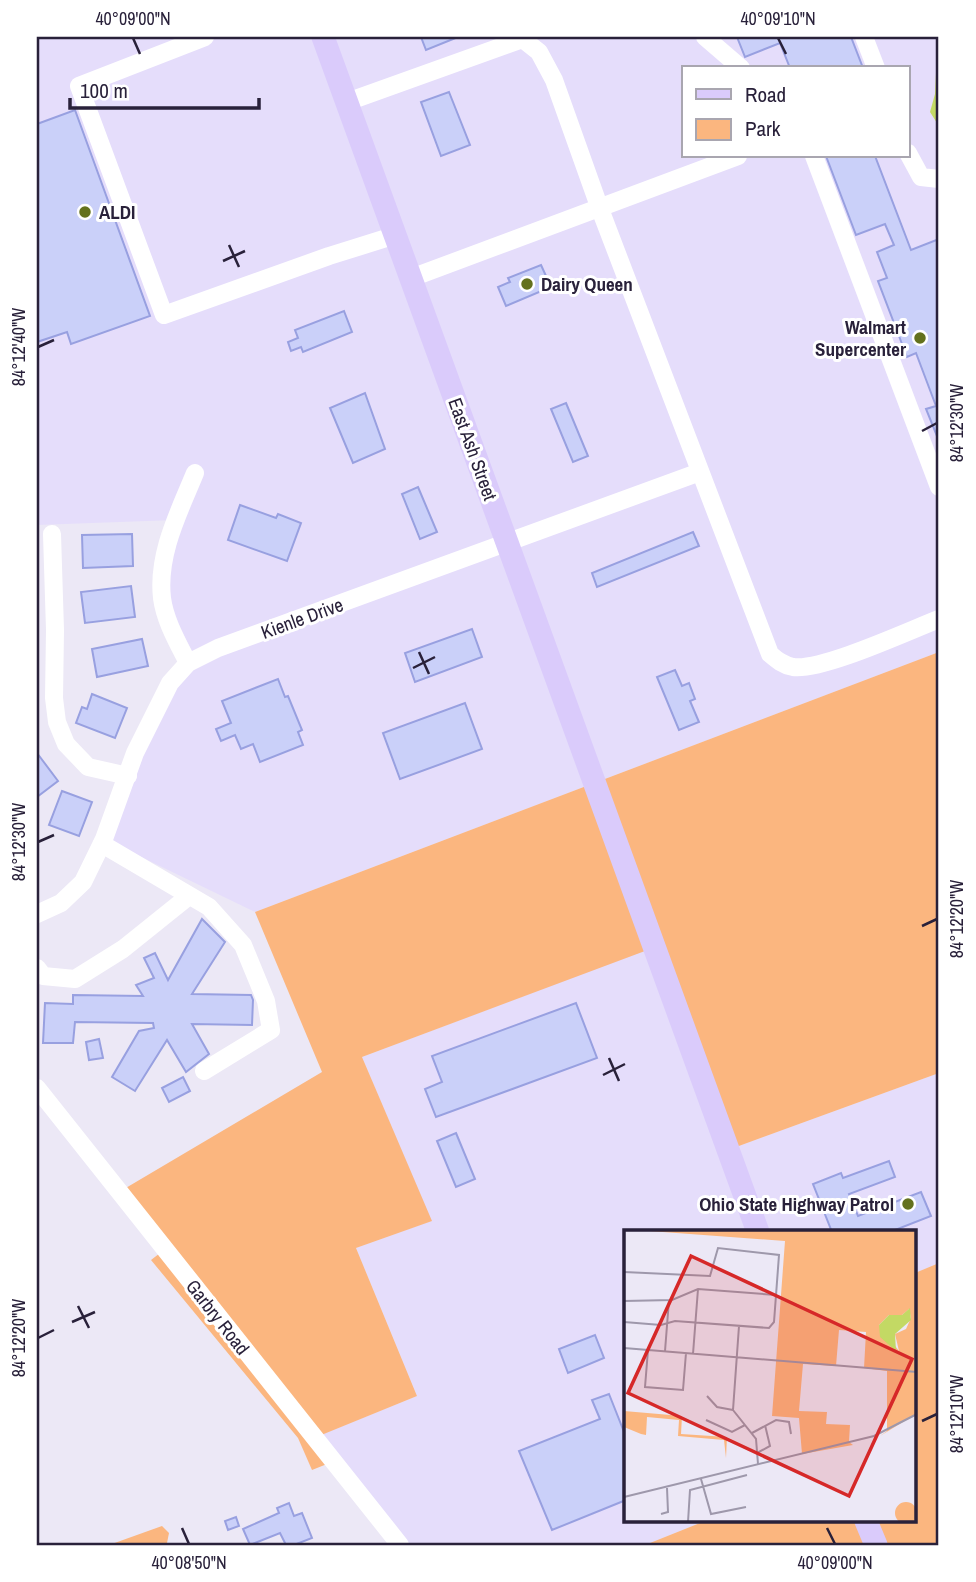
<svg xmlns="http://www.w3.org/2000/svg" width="976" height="1582" font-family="'Archivo Narrow',sans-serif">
<rect width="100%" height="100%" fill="#ece8f6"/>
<g fill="#e5ddfb" fill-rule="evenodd">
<path d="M37 37H939V652L255 912 104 839 128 776 188 663 162 599 175 520 37 525ZM684 68H908V156H684Z"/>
<path d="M653 947 728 1150 939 1073V1263L915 1273V1232H626V1521H705L645 1545H400L313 1438 417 1396 356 1248 431 1221 362 1057Z"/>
</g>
<g fill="#fbb67f">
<path d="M939 652V1073L728 1150 653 948 362 1057 432 1221 356 1248 417 1396 314 1438 332 1462 312 1470 298 1438 151 1260 164 1250 119 1192 322 1072 255 912Z"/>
<path d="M939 1263V1545H645L705 1521H915V1273Z"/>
<path d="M162 1526 169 1533 167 1543 160 1545H109Z"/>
</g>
<path fill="#c3d964" d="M939 72V122L937 123 930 112 935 94 936 73Z"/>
<g fill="#cad0f9" stroke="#98a0e0" stroke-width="2">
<path d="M421 37H458L426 50Z"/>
<path d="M737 37H851L863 68H790L780 43 745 57Z"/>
<path d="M449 92 470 145 441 156 421 102Z"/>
<path d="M75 110 150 316 71 344 67 332 37 342V124Z"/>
<path d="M826 156H875L911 250 939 239V441L926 409 936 406 916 353 907 357 878 281 887 278 877 252 894 245 885 224 856 235Z"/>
<path d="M541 265 551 287 506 306 498 287 510 282 508 278Z"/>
<path d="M344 311 352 332 303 352 301 347 291 351 288 342 298 338 295 330Z"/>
<path d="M365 393 385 449 353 463 330 408Z"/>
<path d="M566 403 588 456 573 462 551 409Z"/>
<path d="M418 487 437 532 420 539 402 494Z"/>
<path d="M240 505 276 518 278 514 301 523 287 561 228 540Z"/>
<path d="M693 532 699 546 597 587 592 573Z"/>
<path d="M132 534 133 566 83 568 82 535Z"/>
<path d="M131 586 135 617 85 623 81 592Z"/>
<path d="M472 629 482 657 415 682 405 653Z"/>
<path d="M142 639 148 666 97 677 92 649Z"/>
<path d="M675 670 682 686 689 683 695 699 690 701 699 722 679 730 657 677Z"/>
<path d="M278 679 285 697 288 696 302 730 298 732 303 745 260 762 253 744 241 749 235 735 221 741 216 729 231 723 222 701Z"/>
<path d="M92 694 127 708 115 738 76 723 82 707 87 709Z"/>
<path d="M465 703 482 749 400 779 383 733Z"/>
<path d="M37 753 58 781 37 797Z"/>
<path d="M62 791 92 802 79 836 49 825Z"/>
<path d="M202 919 225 942 192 994 251 995 253 1000 252 1025 192 1024 209 1054 186 1072 167 1040 135 1091 112 1077 139 1031 154 1028 153 1023 75 1022 73 1043H43L45 1003 73 1004V995L143 996 136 985 154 978 144 958 155 953 168 980Z"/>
<path d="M576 1003 597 1058 436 1117 425 1089 442 1082 432 1056Z"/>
<path d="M99 1039 103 1058 89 1060 86 1042Z"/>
<path d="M183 1077 190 1091 169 1102 162 1088Z"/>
<path d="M456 1133 475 1179 456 1187 437 1141Z"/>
<path d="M889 1161 895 1177 849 1194 858 1216 921 1192 931 1216 890 1232H832L813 1184 841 1173 843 1178Z"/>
<path d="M595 1335 604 1358 568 1373 559 1349Z"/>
<path d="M609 1394 626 1437V1500L552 1530 519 1451 600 1419 592 1400Z"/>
<path d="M289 1503 294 1516 302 1513 312 1538 294 1545H286L280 1533 250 1545 243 1529 279 1513 277 1508Z"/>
<path d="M236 1517 239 1526 228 1530 225 1521Z"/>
</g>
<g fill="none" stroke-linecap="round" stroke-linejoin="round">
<g stroke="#fff" stroke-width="18">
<path d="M205 37 79 86 164 315 329 256 396 235"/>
<path d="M520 37 539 52 554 80 600 209 770 654C777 660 783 665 793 667 822 671 908 631 939 619"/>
<path d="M705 37 741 68"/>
<path d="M864 37 876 68"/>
<path d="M347 102 528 37"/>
<path d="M908 153 921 177 939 179"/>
<path d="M814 156 939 487"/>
<path d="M411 278 738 156"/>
<path d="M52 534 55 630 54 698 57 722 66 744 88 767 128 776"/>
<path d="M188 663C178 643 165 621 162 598 157 554 179 512 195 473"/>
<path d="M102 844 209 907 243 945 266 1001 271 1030 204 1071"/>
<path d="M37 914 61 903 83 882 104 839 135 753 170 683 188 663 218 648 700 472"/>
<path d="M37 968 43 976 75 979 123 949 189 896"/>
<path d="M37 1088 400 1545"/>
</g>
<g stroke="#dacbfb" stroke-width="23">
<path d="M323 37 758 1232"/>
<path d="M866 1521 876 1545"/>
</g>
</g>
<path fill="none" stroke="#29213a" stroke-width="2.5" d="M133 38 140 54M778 38 786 54M229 245 239 267M223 261 245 251M38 347 54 340M922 431 937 423M419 652 429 674M413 668 435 657M38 842 54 835M922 926 937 919M609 1058 619 1081M603 1075 625 1064M78 1306 89 1328M72 1322 95 1312M38 1338 54 1330M922 1421 937 1414M182 1528 189 1544M827 1528 835 1544"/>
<g fill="#63711d" stroke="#fff" stroke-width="2.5">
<circle cx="85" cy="212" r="7"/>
<circle cx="527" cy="284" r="7"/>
<circle cx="920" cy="338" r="7"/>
<circle cx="908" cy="1204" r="7"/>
</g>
<g text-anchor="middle" stroke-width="6" stroke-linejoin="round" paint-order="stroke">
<g font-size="19" font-weight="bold" fill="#29213a" stroke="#fff" text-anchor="start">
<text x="99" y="219">ALDI</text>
<text x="541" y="291">Dairy Queen</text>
<text x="906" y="334" text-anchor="end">Walmart<tspan x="906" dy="22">Supercenter</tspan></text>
<text x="894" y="1211" text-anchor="end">Ohio State Highway Patrol</text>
</g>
<g font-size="19" fill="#29213a" stroke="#fff">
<text transform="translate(473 449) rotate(70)" y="7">East Ash Street</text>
<text transform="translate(302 618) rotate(-20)" y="7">Kienle Drive</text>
<text transform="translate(218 1317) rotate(52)" y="7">Garbry Road</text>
</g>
</g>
<g transform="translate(624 1230)">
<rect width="292" height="292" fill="#ece8f6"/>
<path d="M12 0H292V184L256 206 263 201V141L240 138 242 102 215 100 212 136 179 134 175 181 203 182 202 194 226 195 225 212 229 215 178 224 175 188 148 186 161 11ZM285 79 287 88 282 99 271 104 275 121 255 95 265 85H278ZM0 181 58 186 57 204 103 207 102 228 100 210 54 206 55 190 23 187 22 205 17 204 0 197ZM271 283a11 11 0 1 1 22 0a11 11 0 1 1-22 0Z" fill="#fbb67f" fill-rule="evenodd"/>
<path d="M286 78 287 90 271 104 272 121 256 107 255 95 265 85H278Z" fill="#c3d964"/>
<path fill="none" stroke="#9e98ab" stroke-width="2" d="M0 42 86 46 94 18 155 25 150 92 145 98 51 91 37 95 0 92M0 71 48 70 74 59 152 65M115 96 109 180 132 209 134 234M0 118 293 142M24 120 21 157 59 160 62 123M41 121 45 70M69 124 74 59M83 166 93 177 109 180M82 190 108 202 121 195M128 203 152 190 165 192 167 204M133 223 146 216 141 195M77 249 87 284 122 277M0 267 250 206 293 184M37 284 44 282 43 258M64 292 66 260 123 245"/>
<path fill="#d62828" fill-opacity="0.15" stroke="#d62828" stroke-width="3.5" d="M67 26 288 129 225 266 4 163Z"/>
<rect width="292" height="292" fill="none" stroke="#29213a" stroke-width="3.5"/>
</g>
<rect width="976" height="1582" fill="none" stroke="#ffffff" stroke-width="77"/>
<rect x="682" y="66" width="228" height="91" fill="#ffffff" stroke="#a9a6b0" stroke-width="2"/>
<rect x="696" y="89" width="35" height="10" fill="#dacbfb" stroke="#a9a6b0" stroke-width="2"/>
<text x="745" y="102" font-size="21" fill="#29213a">Road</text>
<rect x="696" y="119" width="35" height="21" fill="#fbb67f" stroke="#a9a6b0" stroke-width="2"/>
<text x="745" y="136" font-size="21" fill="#29213a">Park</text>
<path d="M70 98v10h189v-10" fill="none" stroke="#29213a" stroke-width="3.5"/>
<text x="80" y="98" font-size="21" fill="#29213a" stroke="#ffffff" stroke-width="5" paint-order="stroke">100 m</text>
<rect x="38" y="38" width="899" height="1506" fill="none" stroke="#29213a" stroke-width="2.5"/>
<g font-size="18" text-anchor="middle" fill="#29213a">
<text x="133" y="25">40°09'00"N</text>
<text x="778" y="25">40°09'10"N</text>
<text transform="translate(19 347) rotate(-90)" y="6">84°12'40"W</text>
<text transform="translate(957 423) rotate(-90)" y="6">84°12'30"W</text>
<text transform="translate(19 842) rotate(-90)" y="6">84°12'30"W</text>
<text transform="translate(957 919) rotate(-90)" y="6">84°12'20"W</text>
<text transform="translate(19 1338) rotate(-90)" y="6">84°12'20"W</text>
<text transform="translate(957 1414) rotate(-90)" y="6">84°12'10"W</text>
<text x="189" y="1569">40°08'50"N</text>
<text x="835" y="1569">40°09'00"N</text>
</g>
</svg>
